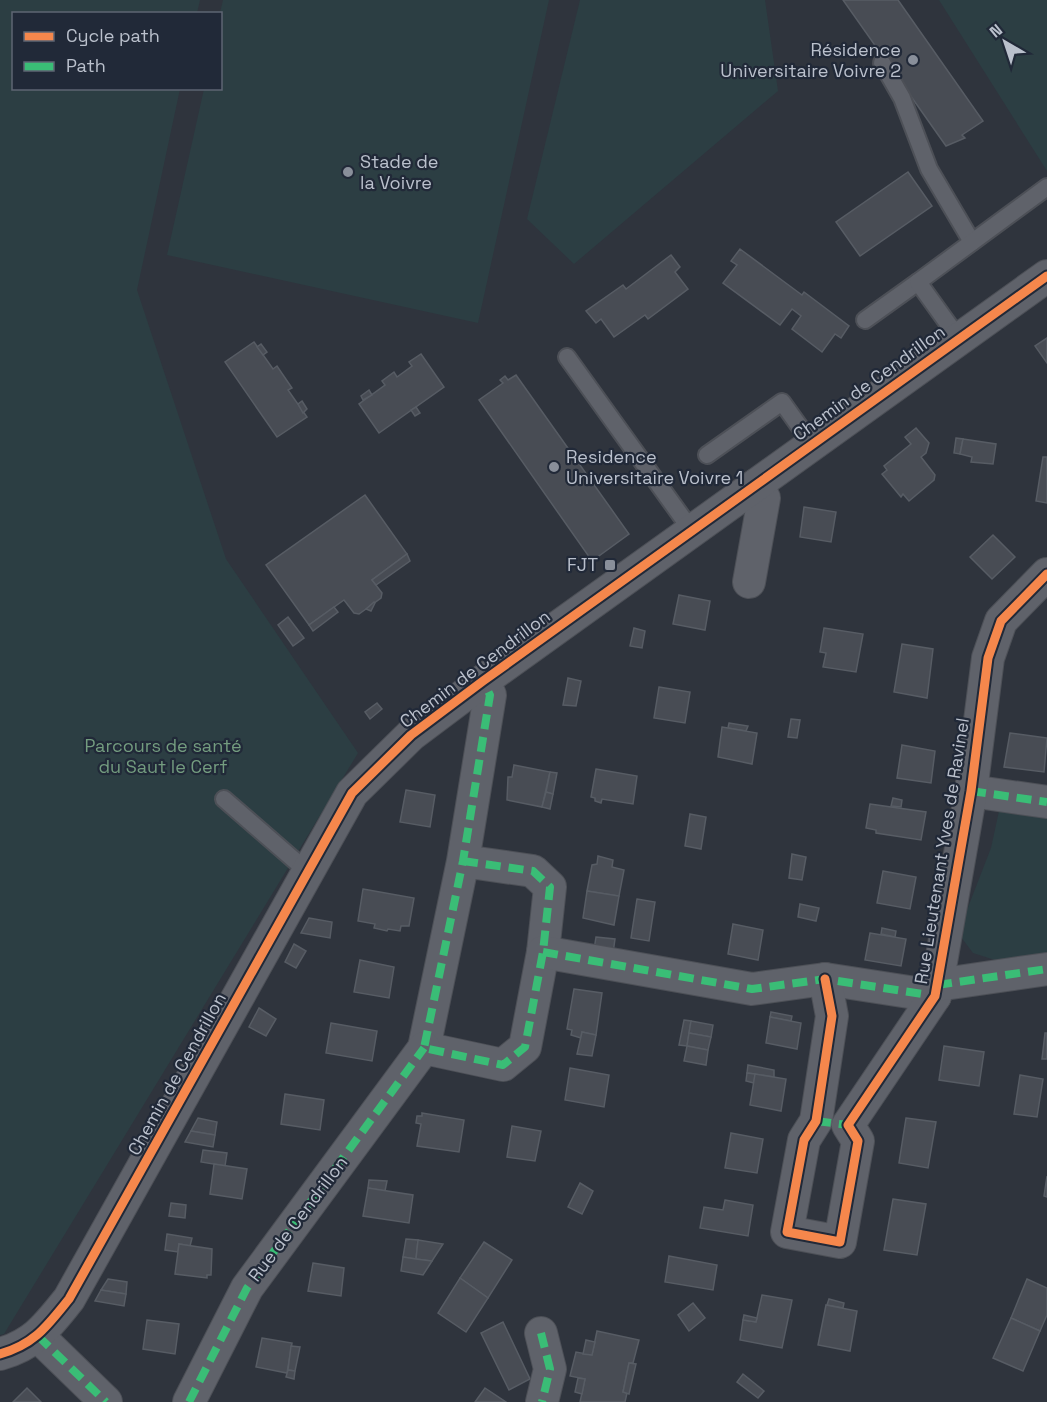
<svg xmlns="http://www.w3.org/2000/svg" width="1047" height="1402" font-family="'Space Grotesk',sans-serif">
<rect width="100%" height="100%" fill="#2f343d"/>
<g fill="#2c3e43">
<path d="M0 0H200L197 13 14 14V88L180 89 137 290 226 559 358 753 4 1334 0 1335Z"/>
<path d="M223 0H549L478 323 167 255 204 89 220 88V13Z"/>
<path d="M580 0H765L778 91 574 264 527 219Z"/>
<path d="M939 0H1047V171Z"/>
<path d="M999 811 1047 816V959L1017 967 973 953 958 933 991 848Z"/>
</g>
<g fill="#484c54" stroke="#575c64" stroke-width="1.5">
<path d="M843 0H898L983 121 962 135 965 138 946 146Z"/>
<path d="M908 172 932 206 860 256 836 222Z"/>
<path d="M740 249 802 295 804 292 849 326 841 338 835 334 822 352 792 329 801 316 792 309 780 325 723 283 737 265 731 261Z"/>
<path d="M671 255 680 267 675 272 688 289 648 319 645 315 614 337 601 319 596 323 586 311 623 285 626 289Z"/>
<path d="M1047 338V363L1035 346Z"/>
<path d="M254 342 273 369 277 366 292 388 288 390 307 417 277 437 225 362Z"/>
<path d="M261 344 267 352 263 355 257 347Z"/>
<path d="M421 354 444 387 379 433 359 404 385 385 382 381 394 372 397 377 412 366 409 362Z"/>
<path d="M516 375 629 534 592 561 479 400 503 383 500 380 505 376 508 380Z"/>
<path d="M369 390 372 395 363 400 361 396Z"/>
<path d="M302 401 307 409 303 413 298 404Z"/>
<path d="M416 407 420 413 415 416 411 410Z"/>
<path d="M916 428 929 443 926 453 921 457 935 475 934 480 909 501 903 494 901 497 882 474 887 470 884 466 911 444 905 437Z"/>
<path d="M956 438 963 439 960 454 954 453Z"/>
<path d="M963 439 996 444 993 464 971 462 972 457 960 454Z"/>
<path d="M1043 457H1047V503L1036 501Z"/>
<path d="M365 495 407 554 372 580 382 593 381 598 366 609 359 614 354 613 344 600 309 625 266 565Z"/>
<path d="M804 507 836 512 831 542 800 537Z"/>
<path d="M993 535 1015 557 992 579 970 557Z"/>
<path d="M407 554 410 561 376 585 372 580Z"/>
<path d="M679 595 710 601 705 630 673 624Z"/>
<path d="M375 603 371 611 366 609 374 602Z"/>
<path d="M334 607 338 612 313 631 309 625Z"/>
<path d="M288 617 304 638 293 646 278 625Z"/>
<path d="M634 628 645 631 642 648 630 646Z"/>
<path d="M824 628 863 634 856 672 823 667 826 653 820 652Z"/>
<path d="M902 644 933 649 927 698 894 692Z"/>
<path d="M568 678 581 681 576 706 563 705Z"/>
<path d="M659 687 690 692 685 723 654 718Z"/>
<path d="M377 703 382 709 370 719 365 712Z"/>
<path d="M791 719 800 720 797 738 788 737Z"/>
<path d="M729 723 748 726 746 731 728 728Z"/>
<path d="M722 727 757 733 752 764 718 757Z"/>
<path d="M1010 733 1047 738 1044 772 1004 767Z"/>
<path d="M902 745 935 751 931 783 897 778Z"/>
<path d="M514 765 550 772 542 807 507 800 508 777H512Z"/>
<path d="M596 769 637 776 633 804 602 799 601 803 595 801V798L591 797Z"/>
<path d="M550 772 557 773 553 794 546 792Z"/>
<path d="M406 790 435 795 430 827 400 822Z"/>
<path d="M546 792 553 794 550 809 542 807Z"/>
<path d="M893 798 902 800 901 807 891 806Z"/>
<path d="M870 804 926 812 921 840 876 833V830L866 828Z"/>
<path d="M690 814 706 817 701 849 685 846Z"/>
<path d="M792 854 806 857 802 880 789 878Z"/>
<path d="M598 856 613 860 612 867 624 870 619 896 587 891 592 865 597 864Z"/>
<path d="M883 871 916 877 910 909 877 903Z"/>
<path d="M363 889 414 898 409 926H401L400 931 388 929 387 931 374 928 375 924 358 921Z"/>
<path d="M587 891 619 896 614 925 583 918Z"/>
<path d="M637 899 655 902 649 941 631 938Z"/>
<path d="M800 904 819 908 816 921 798 917Z"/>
<path d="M309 918 332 922 330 938 301 933Z"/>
<path d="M733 924 763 930 758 960 728 954Z"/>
<path d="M882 928 896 931 895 937 881 934Z"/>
<path d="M870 933 906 939 901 966 865 960Z"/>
<path d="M596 937 615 939 613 953 594 950Z"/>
<path d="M294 944 306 951 296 968 285 962Z"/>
<path d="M360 960 394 967 389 998 354 992Z"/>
<path d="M574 989 602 993 596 1035 582 1032 581 1038 571 1035 572 1030 567 1029Z"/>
<path d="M259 1008 276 1019 266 1036 249 1027Z"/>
<path d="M771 1012 792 1016 791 1021 770 1017Z"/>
<path d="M770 1017 801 1023 797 1049 766 1043Z"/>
<path d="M684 1020 691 1021 687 1046 679 1045Z"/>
<path d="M691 1021 713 1025 711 1037 689 1033Z"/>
<path d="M331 1023 377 1031 372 1061 326 1053Z"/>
<path d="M582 1032 596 1035 592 1056 577 1054Z"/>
<path d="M689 1033 711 1037 708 1050 687 1046Z"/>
<path d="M1045 1033H1047V1059H1042Z"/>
<path d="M687 1046 708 1050 706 1065 684 1061Z"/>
<path d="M944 1046 984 1052 979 1086 939 1080Z"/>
<path d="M748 1065 774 1070V1077L747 1073Z"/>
<path d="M570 1068 609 1075 604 1107 565 1100Z"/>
<path d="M747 1073 755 1074 754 1083 746 1081Z"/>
<path d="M755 1074 786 1079 781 1111 750 1105Z"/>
<path d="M1020 1075 1043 1079 1037 1117 1014 1114Z"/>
<path d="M285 1094 324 1100 320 1130 281 1124Z"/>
<path d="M422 1113 464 1120 459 1152 417 1146 421 1124 416 1123 417 1116H422Z"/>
<path d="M198 1118 217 1122 215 1135 191 1131Z"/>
<path d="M906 1118 936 1122 928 1168 899 1163Z"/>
<path d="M512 1126 541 1131 535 1161 507 1157Z"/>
<path d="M191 1131 215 1135 213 1147 185 1142Z"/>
<path d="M731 1133 763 1139 757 1173 725 1168Z"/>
<path d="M203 1150 227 1153 225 1166 201 1162Z"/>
<path d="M214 1164 247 1169 242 1199 210 1194Z"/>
<path d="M1047 1176V1197L1044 1196Z"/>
<path d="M369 1180 387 1181 385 1191 368 1188Z"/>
<path d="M580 1183 593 1191 582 1214 568 1207Z"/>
<path d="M368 1188 413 1195 409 1223 363 1216Z"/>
<path d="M893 1199 926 1204 917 1255 884 1250Z"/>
<path d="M725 1200 753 1205 748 1236 700 1228 704 1207 723 1210Z"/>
<path d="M171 1203 186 1205 185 1218 169 1216Z"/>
<path d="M167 1234 192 1238 190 1246 179 1244 178 1252 165 1250Z"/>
<path d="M406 1239 418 1240 416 1259 403 1257Z"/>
<path d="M418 1240 443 1244 432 1261 416 1259Z"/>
<path d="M484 1242 512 1260 488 1298 460 1278Z"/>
<path d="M179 1244 212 1249 211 1275H207V1278L175 1274Z"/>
<path d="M669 1256 717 1265 713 1290 665 1282Z"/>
<path d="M403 1257 416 1259 432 1261 423 1275 401 1271Z"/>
<path d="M313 1263 344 1268 341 1296 308 1291Z"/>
<path d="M460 1278 488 1298 466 1332 438 1313Z"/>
<path d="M108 1279 127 1282 126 1294 101 1290Z"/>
<path d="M1027 1279 1047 1288V1315L1040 1331 1011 1318Z"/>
<path d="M101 1290 126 1294 124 1306 95 1301Z"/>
<path d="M762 1295 792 1300 782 1348 740 1340 743 1320 756 1322Z"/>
<path d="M829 1299 844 1303 843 1308 827 1305Z"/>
<path d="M693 1303 705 1318 689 1331 678 1315Z"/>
<path d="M826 1305 857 1311 850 1351 818 1345Z"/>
<path d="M744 1315 757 1318 756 1322 743 1320Z"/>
<path d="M1011 1318 1040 1331 1023 1371 993 1358Z"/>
<path d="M147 1320 179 1324 175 1354 143 1349Z"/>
<path d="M503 1322 530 1379 509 1390 481 1333Z"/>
<path d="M597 1331 639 1340 633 1363H629L623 1392 627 1393 625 1402H580L585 1379 570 1376 576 1352 592 1355Z"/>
<path d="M262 1338 292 1343 287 1373 256 1367Z"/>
<path d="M586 1340 595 1342 592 1355 583 1354Z"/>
<path d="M291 1346 300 1347 295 1371 288 1370Z"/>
<path d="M629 1363 636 1364 629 1394 623 1392Z"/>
<path d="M288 1370 295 1371 294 1379 286 1377Z"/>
<path d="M743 1374 764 1391 758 1398 737 1382Z"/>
<path d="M578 1378 585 1379 582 1394 575 1392Z"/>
<path d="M27 1388 41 1402H13Z"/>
<path d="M485 1388 506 1402H475Z"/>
</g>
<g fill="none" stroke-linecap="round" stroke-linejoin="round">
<g stroke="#4d5057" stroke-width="20">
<g id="service">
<path d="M882 63 902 98 929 169 972 242"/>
<path d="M865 320 918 282"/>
<path d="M959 339 918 282 1047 187"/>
<path d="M567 357 692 531"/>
<path d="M707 455 782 402 812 444"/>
<path d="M224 799 308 872"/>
</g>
</g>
<g stroke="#4d5057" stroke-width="34">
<g id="minor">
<path d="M749 582 764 498 756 485"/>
<path d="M971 791 1047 802"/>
<path d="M463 861 533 871 550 887 543 952 525 1047 503 1065 424 1048 463 861 490 695 483 681"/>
<path d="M543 952 752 989 825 979 935 996"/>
<path d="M825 979 832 1016 816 1121 804 1140 787 1232 840 1242 858 1141 848 1125 935 996 971 791 988 658 1001 621 1047 574"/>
<path d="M937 985 1047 969"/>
<path d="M541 1333 550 1369 542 1402"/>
<path d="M38 1336 106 1402"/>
<path d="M0 1354C35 1344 47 1326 69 1299L352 793 411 735 483 681 1047 276"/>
<path d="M189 1402 247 1288 424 1048"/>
</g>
</g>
<use href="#service" stroke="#5f626a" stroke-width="16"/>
<use href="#minor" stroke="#5f626a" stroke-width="32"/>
<g stroke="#3abd76" stroke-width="8" stroke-dasharray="15 8" stroke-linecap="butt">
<path d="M971 791 1047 802"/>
<path d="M463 861 533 871 550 887 543 952 525 1047 503 1065 424 1048 463 861 490 695 483 681"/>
<path d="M543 952 752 989 825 979 935 996"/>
<path d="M937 985 1047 969"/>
<path d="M816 1121 848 1125"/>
<path d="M541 1333 550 1369 542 1402"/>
<path d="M38 1336 106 1402"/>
<path d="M189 1402 247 1288 424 1048"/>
</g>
<g stroke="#212938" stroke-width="13">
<g id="cycleway">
<path d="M825 979 832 1016 816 1121 804 1140 787 1232 840 1242 858 1141 848 1125 935 996 971 791 988 658 1001 621 1047 574"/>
<path d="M0 1354C35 1344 47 1326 69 1299L352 793 411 735 483 681 1047 276"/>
</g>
</g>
<use href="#cycleway" stroke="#f5874c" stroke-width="9"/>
</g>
<g fill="#898f9a" stroke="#212938" stroke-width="2">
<circle cx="913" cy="60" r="6"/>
<circle cx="348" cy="172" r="6"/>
<circle cx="554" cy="467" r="6"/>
<rect x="604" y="559" width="12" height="12" rx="3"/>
</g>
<g text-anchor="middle" stroke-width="4.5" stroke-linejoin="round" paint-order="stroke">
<g font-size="18" fill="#bac0cc" stroke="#212938" text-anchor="end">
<text x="901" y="56">Résidence<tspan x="901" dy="21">Universitaire Voivre 2</tspan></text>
<text x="360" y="168" text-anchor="start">Stade de<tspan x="360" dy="21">la Voivre</tspan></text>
<text x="566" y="463" text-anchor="start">Residence<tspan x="566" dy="21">Universitaire Voivre 1</tspan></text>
<text x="598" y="571">FJT</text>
</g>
<g font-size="18" fill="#bac0cc" stroke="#212938">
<text transform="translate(869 383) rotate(-36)" y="6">Chemin de Cendrillon</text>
<text transform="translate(475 669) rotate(-37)" y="6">Chemin de Cendrillon</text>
<text transform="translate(942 851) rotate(-81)" y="6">Rue Lieutenant Yves de Ravinel</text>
<text transform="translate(177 1074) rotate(-61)" y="6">Chemin de Cendrillon</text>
<text transform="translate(298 1219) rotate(-53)" y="6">Rue de Cendrillon</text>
</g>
<g font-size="18" fill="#739c7f" stroke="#212938">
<text x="163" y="752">Parcours de santé<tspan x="163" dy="21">du Saut le Cerf</tspan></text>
</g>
</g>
<rect x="12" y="12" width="210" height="78" fill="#212938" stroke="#5e6573" stroke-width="1.5"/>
<rect x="24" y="32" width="30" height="9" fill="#f5874c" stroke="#5e6573" stroke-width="1.5"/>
<text x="66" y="42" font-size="18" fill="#bac0cc">Cycle path</text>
<rect x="24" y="62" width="30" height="9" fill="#3abd76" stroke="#5e6573" stroke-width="1.5"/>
<text x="66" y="72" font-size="18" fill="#bac0cc">Path</text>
<g transform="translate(1005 42) rotate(321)" stroke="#212938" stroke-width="4.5" paint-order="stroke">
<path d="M0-4.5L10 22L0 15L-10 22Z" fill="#bac0cc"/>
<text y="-9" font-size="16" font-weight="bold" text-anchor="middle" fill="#bac0cc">N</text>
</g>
</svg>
